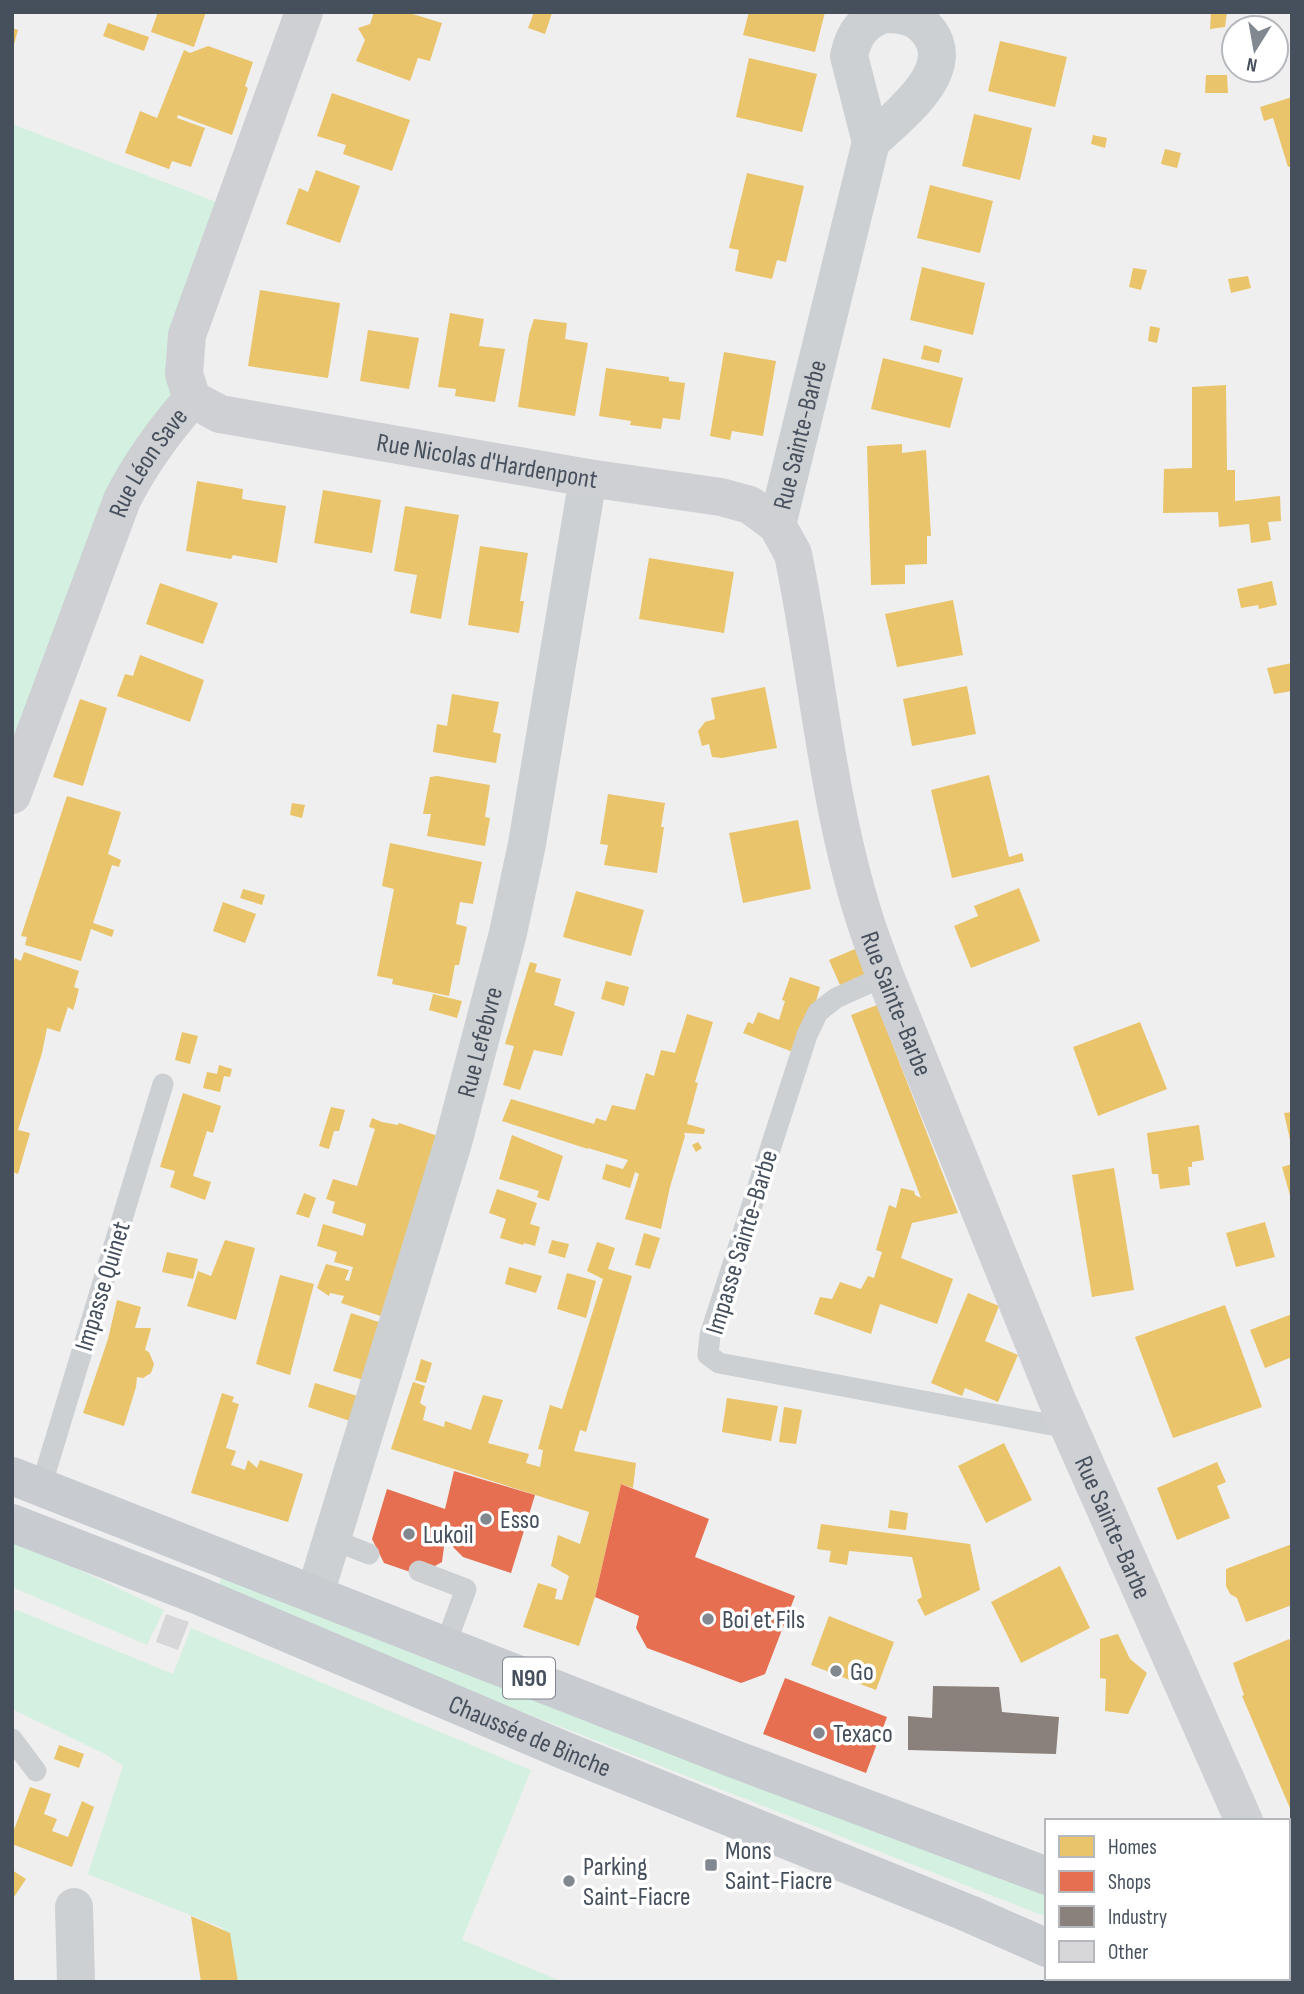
<svg xmlns="http://www.w3.org/2000/svg" width="1304" height="1994" font-family="'Sofia Sans Condensed',sans-serif">
<rect width="100%" height="100%" fill="#f0efef"/>
<g fill="#d3f0e0">
<path d="M12 124 232 208 164 431 12 795Z"/>
<path d="M12 1538 164 1610 147 1645 12 1587Z"/>
<path d="M223 1573 1047 1895V1917L216 1592Z"/>
<path d="M12 1608 173 1674 191 1628 531 1770 462 1940 563 1982H230L223 1928 88 1874 123 1766 107 1755 12 1709Z"/>
</g>
<g fill="#e9c46a">
<path d="M158 12H206L194 47 151 32Z"/>
<path d="M374 12H406L442 23 430 61 418 58 410 81 356 61 365 40 358 28 370 24Z"/>
<path d="M534 12 552 13 545 34 528 28Z"/>
<path d="M749 12H825L815 52 743 35Z"/>
<path d="M1211 12H1227L1225 27 1210 29Z"/>
<path d="M108 23 149 37 144 51 103 36Z"/>
<path d="M12 28 18 30 13 48 12 47Z"/>
<path d="M1000 41 1067 57 1055 107 988 91Z"/>
<path d="M208 46 253 62 245 86 248 88 232 135 178 115 177 118 205 128 191 167 172 161 169 169 125 153 140 111 157 118 184 50 190 53Z"/>
<path d="M749 58 817 74 802 132 736 117Z"/>
<path d="M1206 75H1227L1228 93H1205Z"/>
<path d="M332 93 410 120 392 171 343 154 346 145 317 136Z"/>
<path d="M1292 97V166L1288 167 1273 118 1264 121 1260 107Z"/>
<path d="M974 114 1032 128 1020 180 962 166Z"/>
<path d="M1093 135 1107 138 1105 148 1091 144Z"/>
<path d="M1165 149 1181 153 1177 168 1161 164Z"/>
<path d="M316 170 360 186 340 243 286 224 299 188 308 192Z"/>
<path d="M747 173 804 186 786 262 777 260 772 279 735 271 739 250 729 248Z"/>
<path d="M930 185 993 201 980 253 917 238Z"/>
<path d="M922 267 985 283 973 335 910 320Z"/>
<path d="M1133 268 1147 270 1141 290 1129 287Z"/>
<path d="M1248 276 1251 288 1231 293 1228 279Z"/>
<path d="M260 290 340 303 328 378 248 366Z"/>
<path d="M450 313 484 319 479 346 505 349 495 402 455 396 456 389 438 387Z"/>
<path d="M534 319 567 323 565 339 588 343 575 416 518 407 529 334Z"/>
<path d="M1150 326 1160 328 1157 343 1148 341Z"/>
<path d="M368 330 419 338 409 389 360 381Z"/>
<path d="M924 345 942 350 939 363 921 359Z"/>
<path d="M724 352 776 361 763 436 732 431 730 440 710 436Z"/>
<path d="M883 358 963 378 950 428 871 409Z"/>
<path d="M606 368 669 377V381L685 383 680 420 663 418 661 429 630 425 631 421 599 416Z"/>
<path d="M1226 385 1227 470H1235V501L1280 496 1281 521 1268 522 1271 540 1251 543 1249 524 1219 527 1218 512 1163 513 1164 469 1192 468V387Z"/>
<path d="M902 444V453L926 450 931 536H927V564L905 565V584L871 585 867 446Z"/>
<path d="M197 481 243 489 242 499 286 506 277 563 233 555 231 559 186 551Z"/>
<path d="M323 490 381 500 372 553 314 543Z"/>
<path d="M405 506 459 515 441 619 410 613 417 575 394 571Z"/>
<path d="M480 546 528 553 520 601H524L519 633 468 625Z"/>
<path d="M649 558 734 572 724 633 639 619Z"/>
<path d="M1272 581 1277 605 1259 609 1258 605 1241 608 1237 589Z"/>
<path d="M160 583 218 603 203 644 146 624Z"/>
<path d="M953 600 963 655 897 667 885 614Z"/>
<path d="M140 655 204 680 190 722 117 696 125 674 133 676Z"/>
<path d="M1292 663V691L1274 694 1267 668Z"/>
<path d="M967 686 976 734 912 746 903 699Z"/>
<path d="M765 687 777 748 722 758 712 757 709 744 702 746 698 731 705 722 715 719 711 698Z"/>
<path d="M452 694 499 702 493 732 501 734 496 763 433 752 437 724 447 726Z"/>
<path d="M80 699 107 708 83 786 53 777Z"/>
<path d="M989 775 1009 857 1022 853 1024 861 952 878 931 790Z"/>
<path d="M437 776 490 785 485 817 490 818 485 846 427 836 431 814H423L430 777Z"/>
<path d="M608 794 665 803 661 827H664L657 873 604 865 608 845 600 844Z"/>
<path d="M67 796 121 812 108 854 121 860 119 867 112 865 93 923 114 930 112 937 91 929 81 961 25 945 27 937 21 936Z"/>
<path d="M292 803 305 805 302 818 290 815Z"/>
<path d="M798 820 811 889 743 903 729 833Z"/>
<path d="M390 843 482 862 473 904 460 902 456 924 467 927 459 965H455L449 996 392 984 393 979 377 976 394 889 382 886Z"/>
<path d="M1019 888 1040 941 971 968 954 926 978 916 974 906Z"/>
<path d="M243 889 265 895 262 905 240 898Z"/>
<path d="M576 891 644 910 631 956 563 937Z"/>
<path d="M223 902 256 914 245 943 213 931Z"/>
<path d="M855 949 866 975 840 985 829 960Z"/>
<path d="M24 952 79 971 74 987 79 989 75 1004 73 1010 68 1007 60 1032 47 1028 42 1053 18 1130 30 1133 18 1174 12 1172V966L15 958 21 961Z"/>
<path d="M530 962 537 964 535 972 561 979 554 1005 575 1012 562 1056 534 1050 520 1090 503 1085 514 1046 505 1044Z"/>
<path d="M790 977 820 987 801 1055 743 1033 748 1022 753 1024 758 1012 779 1020 785 1001 782 1000Z"/>
<path d="M606 981 629 987 624 1006 601 999Z"/>
<path d="M433 994 462 1001 457 1018 429 1010Z"/>
<path d="M877 1005 958 1213 912 1223 901 1258 953 1279 937 1324 880 1304 871 1334 814 1314 820 1297 832 1299 840 1282 861 1289 868 1276 874 1278 882 1252 876 1250 889 1205 896 1208 901 1188 914 1191 915 1195 921 1198 851 1015Z"/>
<path d="M687 1014 713 1022 695 1082 698 1083 687 1124 705 1129 704 1134 684 1133 685 1136 670 1187 661 1229 625 1219 639 1174 635 1172 630 1188 602 1179 606 1164 623 1169 628 1160 588 1148V1149L502 1121 511 1099 594 1124 596 1118 606 1121 612 1105 635 1110 646 1073 654 1076 661 1050 675 1053Z"/>
<path d="M1140 1022 1167 1089 1098 1116 1073 1047Z"/>
<path d="M182 1032 198 1036 190 1064 175 1060Z"/>
<path d="M219 1065 232 1069 230 1077 224 1076 220 1092 203 1088 207 1072 217 1074Z"/>
<path d="M183 1093 221 1106 213 1133 207 1131 193 1176 211 1182 205 1200 170 1187 175 1171 160 1167Z"/>
<path d="M331 1107 345 1110 339 1131H334L329 1149 319 1146Z"/>
<path d="M1292 1112V1144H1291L1284 1113Z"/>
<path d="M372 1118 382 1122 398 1125 399 1123 444 1138 387 1318 341 1303 344 1296 330 1293 329 1296 317 1288 326 1264 349 1270 345 1280 349 1281 353 1267 334 1262 337 1252 317 1246 323 1224 363 1236 366 1224 332 1213 335 1202 326 1199 333 1179 357 1186 375 1129 369 1127Z"/>
<path d="M1199 1125 1204 1160 1192 1162V1167H1188L1190 1185 1160 1189 1158 1174H1152L1147 1133Z"/>
<path d="M512 1135 563 1156 549 1201 537 1197 539 1191 499 1179Z"/>
<path d="M698 1142 702 1148 696 1152 692 1145Z"/>
<path d="M1292 1164V1199H1291L1282 1167Z"/>
<path d="M1114 1168 1134 1290 1092 1297 1072 1175Z"/>
<path d="M497 1189 537 1203 530 1224 540 1227 535 1246 524 1243 523 1245 500 1238 506 1219 489 1213Z"/>
<path d="M304 1193 316 1198 309 1218 296 1214Z"/>
<path d="M1265 1222 1275 1257 1236 1267 1226 1233Z"/>
<path d="M644 1233 660 1238 650 1269 635 1265Z"/>
<path d="M225 1240 255 1248 236 1320 187 1306 198 1271 211 1276Z"/>
<path d="M552 1240 569 1244 565 1258 548 1253Z"/>
<path d="M597 1242 615 1248 608 1269 632 1276 586 1432 580 1430 574 1451 636 1463 633 1488 621 1484 595 1597 579 1646 523 1627 538 1583 557 1589 555 1599 562 1600 569 1576 551 1566 558 1535 580 1544 589 1512 391 1449 413 1382 425 1386 420 1403 426 1407 423 1420 444 1427 445 1421 471 1430 483 1395 503 1400 488 1443 529 1454 526 1463 540 1467 543 1450 538 1449 550 1405 562 1409 603 1279 587 1271Z"/>
<path d="M167 1252 198 1259 193 1279 162 1272Z"/>
<path d="M509 1267 542 1276 536 1293 505 1284Z"/>
<path d="M567 1273 596 1281 586 1318 557 1309Z"/>
<path d="M280 1275 314 1284 290 1375 256 1364Z"/>
<path d="M968 1293 999 1306 985 1341 1018 1355 998 1402 965 1388 962 1396 931 1383Z"/>
<path d="M117 1300 141 1307 135 1328H151L145 1350 149 1352 154 1364 151 1373 143 1378 137 1377 136 1387 124 1426 83 1413 108 1339Z"/>
<path d="M1225 1305 1262 1407 1173 1438 1135 1337Z"/>
<path d="M351 1313 385 1324 367 1381 333 1371Z"/>
<path d="M1292 1314V1357L1265 1368 1250 1330Z"/>
<path d="M421 1359 432 1363 426 1383 415 1380Z"/>
<path d="M315 1383 364 1398 356 1423 308 1407Z"/>
<path d="M222 1393 234 1397 232 1402 239 1404 226 1448 236 1451 231 1465 245 1470 248 1460 257 1468 260 1460 303 1474 288 1522 191 1493Z"/>
<path d="M727 1398 778 1406 771 1441 722 1432Z"/>
<path d="M784 1407 802 1410 796 1444 779 1442Z"/>
<path d="M1004 1443 1032 1500 986 1523 958 1466Z"/>
<path d="M1217 1462 1226 1482 1217 1486 1230 1518 1177 1540 1157 1488Z"/>
<path d="M890 1510 908 1513 906 1530 888 1528Z"/>
<path d="M821 1524 970 1544 980 1590 925 1616 917 1600 922 1597 912 1557 849 1551 847 1565 829 1562 831 1551 817 1549Z"/>
<path d="M1292 1544V1605L1246 1622 1237 1598 1230 1594 1226 1586V1569Z"/>
<path d="M1060 1566 1090 1628 1021 1663 991 1602Z"/>
<path d="M829 1616 894 1642 876 1690 811 1665Z"/>
<path d="M1118 1634 1130 1659 1147 1673 1128 1714 1105 1711 1106 1679 1100 1678V1639Z"/>
<path d="M1289 1639 1292 1646V1813L1242 1696 1244 1695 1233 1663Z"/>
<path d="M59 1745 84 1754 79 1768 54 1759Z"/>
<path d="M30 1787 51 1794 44 1814 57 1819 52 1831 68 1837 82 1801 94 1807 72 1867 12 1844V1835Z"/>
<path d="M12 1870 26 1879 12 1900Z"/>
<path d="M191 1916 230 1933 238 1982H201Z"/>
</g>
<g fill="#e76f51">
<path d="M454 1471 535 1495 511 1573 463 1557 445 1539 442 1562 419 1575 384 1563 372 1539 387 1489 445 1509Z"/>
<path d="M621 1484 709 1519 695 1557 795 1596 765 1674 741 1683 647 1648 636 1628 639 1616 595 1597Z"/>
<path d="M785 1678 887 1717 866 1773 763 1734Z"/>
</g>
<path fill="#8a817c" d="M933 1686 999 1687 1002 1712 1059 1717 1056 1754 908 1750V1716L932 1718Z"/>
<path fill="#d7d7d9" d="M166 1614 189 1622 178 1650 156 1642Z"/>
<g fill="none" stroke-linecap="round" stroke-linejoin="round">
<g stroke="#cdd0d3" stroke-width="21">
<path d="M885 976 836 998 818 1012 807 1035 710 1335 708 1355 719 1363 1068 1428"/>
<path d="M41 1487 163 1084"/>
<path d="M331 1539 369 1554"/>
<path d="M419 1571 466 1589 445 1646"/>
<path d="M12 1739 36 1771"/>
</g>
<g stroke="#cdd0d3" stroke-width="38">
<path d="M885 14C903 14 918 17 929 32 959 72 896 117 871 142L849 56C854 33 863 21 885 14Z"/>
<path id="s1" d="M777 525 871 142"/>
<path id="s2" d="M315 1594 453 1143 508 933 527 844 588 478"/>
<path d="M74 1907 76 1982"/>
<path d="M1288 1952 1292 1954"/>
</g>
<g stroke="#ced0d4" stroke-width="38">
<path id="s3" d="M192 399 220 414 588 478 721 497 750 505 777 525 793 554C818 675 827 802 865 920 871 939 878 957 885 976L1056 1398 1244 1821"/>
<path d="M192 399 184 374 187 335 304 12"/>
<path id="s4" d="M12 795 122 500C141 462 164 431 192 399"/>
<path d="M1282 1978 1283 1982"/>
</g>
<g stroke="#c8cbd0" stroke-width="38">
<path d="M12 1476 737 1760 1047 1876"/>
<path id="s5" d="M12 1523 197 1595 568 1752 970 1914 1047 1948"/>
<path d="M1123 1978 1137 1982"/>
<path d="M1230 1978 1235 1982"/>
</g>
</g>
<g fill="#828890" stroke="#fff" stroke-width="2.5">
<circle cx="486" cy="1519" r="7"/>
<circle cx="409" cy="1534" r="7"/>
<circle cx="708" cy="1619" r="7"/>
<circle cx="836" cy="1671" r="7"/>
<circle cx="819" cy="1733" r="7"/>
<rect x="704" y="1858" width="14" height="14" rx="3.5"/>
<circle cx="569" cy="1881" r="7"/>
</g>
<g text-anchor="middle" stroke-width="7" stroke-linejoin="round" paint-order="stroke">
<rect fill="#fff" stroke="#7e848e" stroke-width="2" x="503" y="1657.5" width="52" height="41" rx="5"/>
<g font-size="24" font-weight="bold" fill="#46505d">
<text x="529" y="1686">N90</text>
</g>
<g font-size="26" fill="#46505d" stroke="#fff">
<text dy="9" stroke="none"><textPath href="#s1" startOffset="93">Rue Sainte-Barbe</textPath></text>
<text dy="9" stroke="none"><textPath href="#s3" startOffset="303">Rue Nicolas d'Hardenpont</textPath></text>
<text dy="9" stroke="none"><textPath href="#s4" startOffset="360">Rue Léon Save</textPath></text>
<text dy="9" stroke="none"><textPath href="#s3" startOffset="1099">Rue Sainte-Barbe</textPath></text>
<text dy="9" stroke="none"><textPath href="#s2" startOffset="576">Rue Lefebvre</textPath></text>
<text transform="translate(741 1242) rotate(-73)" y="9">Impasse Sainte-Barbe</text>
<text transform="translate(102 1286) rotate(-73)" y="9">Impasse Quinet</text>
<text dy="9" stroke="none"><textPath href="#s3" startOffset="1666">Rue Sainte-Barbe</textPath></text>
<text dy="9" stroke="none"><textPath href="#s5" startOffset="560">Chaussée de Binche</textPath></text>
</g>
<g font-size="26" fill="#46505d" stroke="#fff" text-anchor="start">
<text x="500" y="1528">Esso</text>
<text x="423" y="1543">Lukoil</text>
<text x="722" y="1628">Boi et Fils</text>
<text x="850" y="1680">Go</text>
<text x="833" y="1742">Texaco</text>
<text x="725" y="1859">Mons<tspan x="725" dy="30">Saint-Fiacre</tspan></text>
<text x="583" y="1875">Parking<tspan x="583" dy="30">Saint-Fiacre</tspan></text>
</g>
</g>
<rect width="1304" height="1994" fill="none" stroke="#46505d" stroke-width="28"/>
<rect x="1045" y="1819" width="245" height="161" fill="#ffffff" stroke="#b5b9be" stroke-width="2"/>
<rect x="1059" y="1836" width="35" height="21" fill="#e9c46a" stroke="#b5b9be" stroke-width="2"/>
<text x="1108" y="1854" font-size="21" fill="#46505d">Homes</text>
<rect x="1059" y="1871" width="35" height="21" fill="#e76f51" stroke="#b5b9be" stroke-width="2"/>
<text x="1108" y="1889" font-size="21" fill="#46505d">Shops</text>
<rect x="1059" y="1906" width="35" height="21" fill="#8a817c" stroke="#b5b9be" stroke-width="2"/>
<text x="1108" y="1924" font-size="21" fill="#46505d">Industry</text>
<rect x="1059" y="1941" width="35" height="21" fill="#d7d7d9" stroke="#b5b9be" stroke-width="2"/>
<text x="1108" y="1959" font-size="21" fill="#46505d">Other</text>
<g transform="translate(1255 49) rotate(191)"><circle r="33" fill="#ffffff" stroke="#b5b9be" stroke-width="2"/>
<path d="M0-5L12 26L0 18L-12 26Z" fill="#828890"/>
<text y="-10" font-size="19" font-weight="bold" text-anchor="middle" fill="#46505d">N</text>
</g>
</svg>
